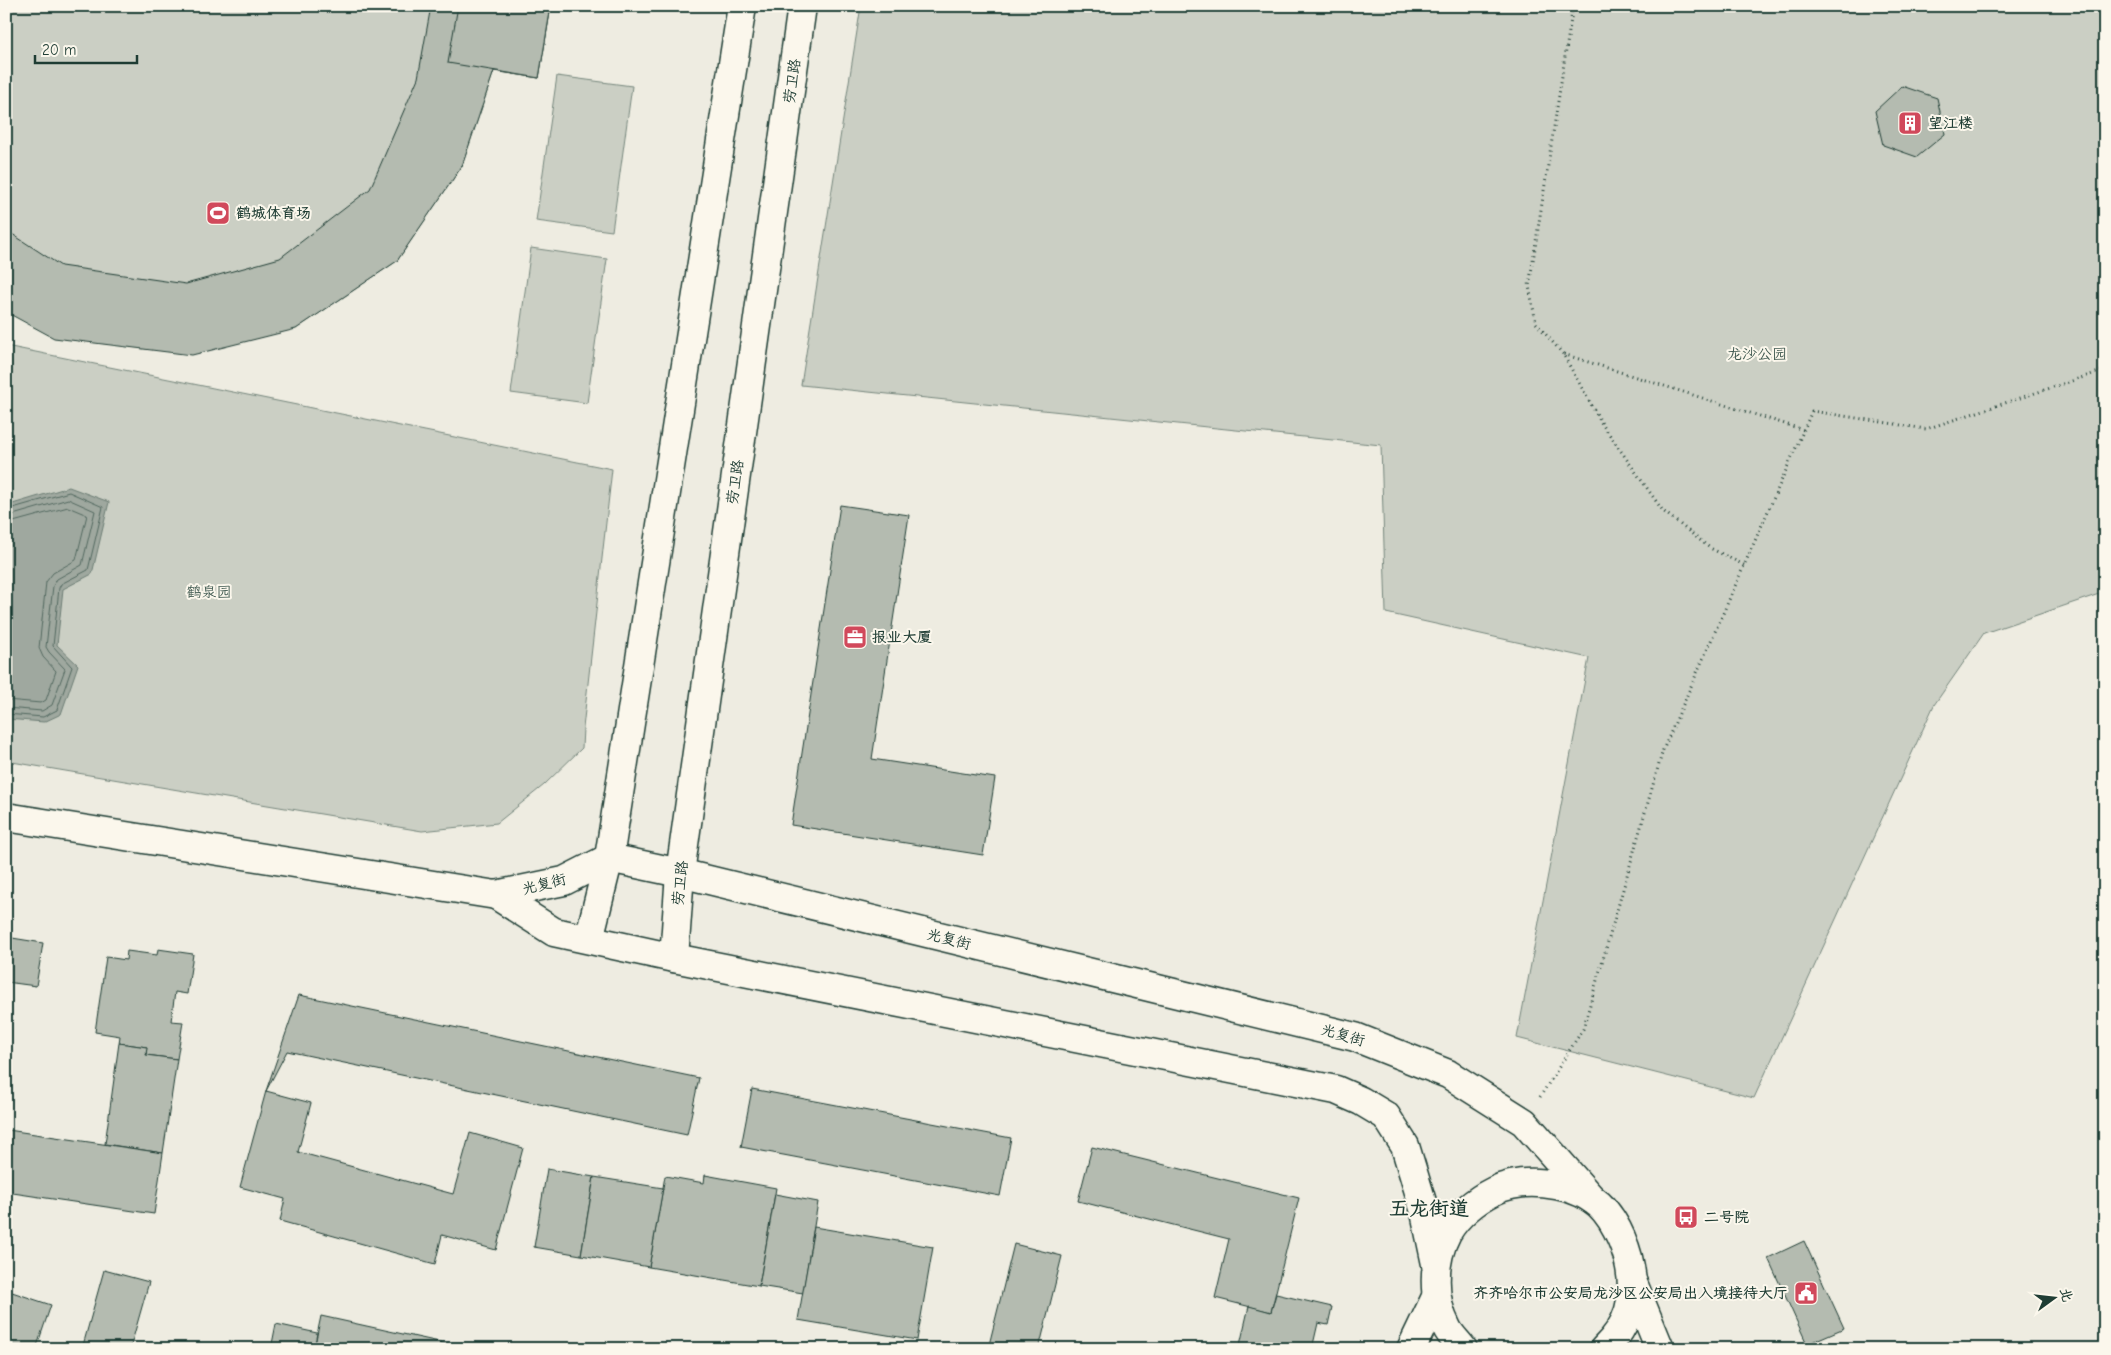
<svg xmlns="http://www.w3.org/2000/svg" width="2111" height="1355" font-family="'Comic Neue','LXGW WenKai TC',sans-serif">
<rect width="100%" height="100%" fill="#eeece1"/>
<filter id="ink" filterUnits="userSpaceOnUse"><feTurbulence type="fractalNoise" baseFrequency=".02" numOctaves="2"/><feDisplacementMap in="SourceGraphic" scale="10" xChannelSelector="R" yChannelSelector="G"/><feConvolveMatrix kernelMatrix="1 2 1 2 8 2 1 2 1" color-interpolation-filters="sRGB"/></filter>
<g filter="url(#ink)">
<g fill="#cbcfc4" stroke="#75867c">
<path d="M6 6H551L539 78 494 71 462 166 397 261 296 329 6 312Z"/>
<path d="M861 6H2105V592L1984 633 1934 705 1754 1098 1517 1038 1589 658 1386 613 1381 445 801 385Z"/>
<path d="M557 76 632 86 612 231 536 221Z"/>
<path d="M531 248 607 259 587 403 511 393Z"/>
<path d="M6 346 612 469 583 728 582 748 544 785 497 823 422 831 6 761Z"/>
</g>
<path fill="#9fa89f" stroke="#6c7d74" d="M69 487 109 502 92 574 63 589 57 645 78 665 61 714 44 722 6 719V506Z"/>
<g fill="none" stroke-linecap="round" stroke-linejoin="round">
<g stroke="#52685f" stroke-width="1">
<path d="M6 510 69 492 103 507 88 570 61 584 59 588 53 646 72 667 57 710 43 717 6 714"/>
<path d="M6 517 68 499 95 511 82 565 57 579 53 586 46 647 49 652 65 669 52 705 42 711 6 708"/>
<path d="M6 524 68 507 87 515 76 560 53 573 46 582 39 648 43 657 56 671 46 700 41 703 6 700"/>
</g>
</g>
<g fill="#b4bbb0" stroke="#1f3d34">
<path d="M431 6H551L539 78 494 71 462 166 397 261 296 329 192 355 54 338 6 312V230L61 266 186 284 280 258 370 189 418 78Z"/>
<path d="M458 6H551L539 78 448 63Z"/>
<path d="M1902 86 1937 98 1945 134 1917 157 1883 145 1875 111Z"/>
<path d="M840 505 909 515 872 759 995 778 983 855 791 825Z"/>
<path d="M6 937 43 943 36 986 6 982Z"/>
<path d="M158 949 193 954 187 994 175 992 171 1021 183 1022 177 1059 146 1055 147 1047 119 1043 120 1036 95 1032 106 957 126 960 127 951 157 955Z"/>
<path d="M299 995 699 1078 687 1135 287 1051 266 1091Z"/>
<path d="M119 1043 147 1047 146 1055 177 1059 163 1153 105 1144Z"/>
<path d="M752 1089 1011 1138 1000 1196 741 1147Z"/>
<path d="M266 1091 311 1103 298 1152 453 1194 470 1133 523 1148 496 1250 442 1235 435 1264 280 1221 285 1199 240 1187Z"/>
<path d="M8 1130 163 1153 154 1214 6 1192Z"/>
<path d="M1092 1147 1299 1198 1271 1312 1215 1298 1229 1239 1078 1201Z"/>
<path d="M547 1169 594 1177 581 1255 534 1247Z"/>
<path d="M705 1175 776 1188 759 1286 649 1267 665 1176 704 1183Z"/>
<path d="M594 1177 663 1188 649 1267 581 1255Z"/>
<path d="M775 1194 818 1202 803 1293 759 1286Z"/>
<path d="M814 1227 933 1247 917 1340 798 1320Z"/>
<path d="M1804 1241 1844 1328 1807 1344 1768 1258Z"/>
<path d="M1014 1244 1062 1256 1039 1349H988Z"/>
<path d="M104 1270 149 1282 130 1349H82Z"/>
<path d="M6 1290 51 1305 36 1349H6Z"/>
<path d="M1276 1294 1332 1307 1328 1325 1318 1323 1312 1349H1239L1249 1306 1271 1312Z"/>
<path d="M321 1316 471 1349H314Z"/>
<path d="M276 1324 317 1333 314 1349H271Z"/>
</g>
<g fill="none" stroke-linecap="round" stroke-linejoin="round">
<g stroke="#1f3d34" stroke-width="31">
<g id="major">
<path d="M6 817 496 895 564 881 609 858 680 873 1355 1037 1448 1074 1524 1122 1592 1199"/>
<path d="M496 895 554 932 674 958 1336 1090 1361 1101 1386 1116 1405 1146 1425 1212 1436 1264"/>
<path d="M589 939 609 858 742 6"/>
<path d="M674 958 680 873 802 6"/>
<path d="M1633 1283 1660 1349"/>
<path d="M1411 1349 1436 1297"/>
<path d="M1463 1349C1458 1342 1450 1335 1447 1328 1432 1300 1432 1261 1447 1233 1457 1215 1476 1200 1494 1191 1521 1177 1567 1182 1592 1199 1612 1212 1626 1244 1630 1267 1636 1300 1629 1325 1604 1349"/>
</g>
</g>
<g stroke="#1f3d34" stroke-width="3" stroke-dasharray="1 4" stroke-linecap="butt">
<path d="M1563 354 1536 323 1529 286 1573 6"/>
<path d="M1744 565 1710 548 1663 511 1602 424 1563 354 1804 430"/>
<path d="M1540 1097 1583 1029 1663 750 1812 411 1926 429 2105 370"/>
</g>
<use href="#major" stroke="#fbf7ec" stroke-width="28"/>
</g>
</g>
<defs>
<g id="building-square" transform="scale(1.25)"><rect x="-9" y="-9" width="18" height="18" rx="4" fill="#d1495b" stroke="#fbf7ec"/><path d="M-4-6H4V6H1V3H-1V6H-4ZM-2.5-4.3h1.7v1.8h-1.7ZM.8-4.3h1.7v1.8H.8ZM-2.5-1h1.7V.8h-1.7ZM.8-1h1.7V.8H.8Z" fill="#fff"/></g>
<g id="stadium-square" transform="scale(1.25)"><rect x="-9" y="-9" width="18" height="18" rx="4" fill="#d1495b" stroke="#fbf7ec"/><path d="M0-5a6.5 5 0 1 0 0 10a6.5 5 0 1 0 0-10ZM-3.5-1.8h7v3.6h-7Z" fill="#fff"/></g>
<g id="office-square" transform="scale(1.25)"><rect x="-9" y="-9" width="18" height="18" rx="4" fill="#d1495b" stroke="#fbf7ec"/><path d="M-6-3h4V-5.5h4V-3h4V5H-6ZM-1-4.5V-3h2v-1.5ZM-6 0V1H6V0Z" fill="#fff"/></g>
<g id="bus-square" transform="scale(1.25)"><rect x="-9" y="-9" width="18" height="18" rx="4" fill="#d1495b" stroke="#fbf7ec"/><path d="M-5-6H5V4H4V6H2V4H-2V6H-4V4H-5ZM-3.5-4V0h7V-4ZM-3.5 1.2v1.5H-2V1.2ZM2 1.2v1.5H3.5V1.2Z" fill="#fff"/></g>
<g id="civic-square" transform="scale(1.25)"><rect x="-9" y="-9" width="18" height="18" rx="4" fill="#d1495b" stroke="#fbf7ec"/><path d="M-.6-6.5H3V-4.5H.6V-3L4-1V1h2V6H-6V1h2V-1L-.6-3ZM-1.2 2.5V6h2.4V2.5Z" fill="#fff"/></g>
</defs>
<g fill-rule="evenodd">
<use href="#building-square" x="1910" y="123"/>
<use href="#stadium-square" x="218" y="213"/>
<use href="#office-square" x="855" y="637"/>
<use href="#bus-square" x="1686" y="1217"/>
<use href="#civic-square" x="1806" y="1293"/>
</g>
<g text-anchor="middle" stroke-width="4" stroke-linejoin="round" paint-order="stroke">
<g font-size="15" fill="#1f3d34" stroke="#fbf7ec">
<text transform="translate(792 81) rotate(-82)" y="5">劳卫路</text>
<text transform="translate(735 482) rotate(-82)" y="5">劳卫路</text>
<text transform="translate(680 883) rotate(-84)" y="5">劳卫路</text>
<text transform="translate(544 884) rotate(-14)" y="5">光复街</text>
<text transform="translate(949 939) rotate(14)" y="5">光复街</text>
<text transform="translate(1343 1035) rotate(16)" y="5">光复街</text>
</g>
<g font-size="15" font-weight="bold" fill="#1f3d34" stroke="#fbf7ec" text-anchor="start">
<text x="1928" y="128">望江楼</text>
<text x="236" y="218">鹤城体育场</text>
<text x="872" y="642">报业大厦</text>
<text x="1704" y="1222">二号院</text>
<text x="1788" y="1298" text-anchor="end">齐齐哈尔市公安局龙沙区公安局出入境接待大厅</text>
</g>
<g font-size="15" fill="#415a51" stroke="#fbf7ec">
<text x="1757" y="359">龙沙公园</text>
<text x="209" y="597">鹤泉园</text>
</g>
<g font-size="20" font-weight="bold" fill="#1f3d34" stroke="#fbf7ec">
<text x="1429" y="1215">五龙街道</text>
</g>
</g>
<rect width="2111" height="1355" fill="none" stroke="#fbf7ec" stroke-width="25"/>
<rect x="12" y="12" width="2086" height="1330" fill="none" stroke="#1f3d34" stroke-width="2" filter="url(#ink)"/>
<g transform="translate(2054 1298) rotate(75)" stroke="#fbf7ec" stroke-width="4" paint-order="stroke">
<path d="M0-4L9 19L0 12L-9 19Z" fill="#1f3d34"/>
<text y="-8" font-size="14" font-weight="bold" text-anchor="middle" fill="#1f3d34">北</text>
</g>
<path d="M35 55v8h102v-8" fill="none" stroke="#1f3d34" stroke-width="2.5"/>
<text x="42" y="55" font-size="15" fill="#1f3d34" stroke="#fbf7ec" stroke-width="4" paint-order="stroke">20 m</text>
</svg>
